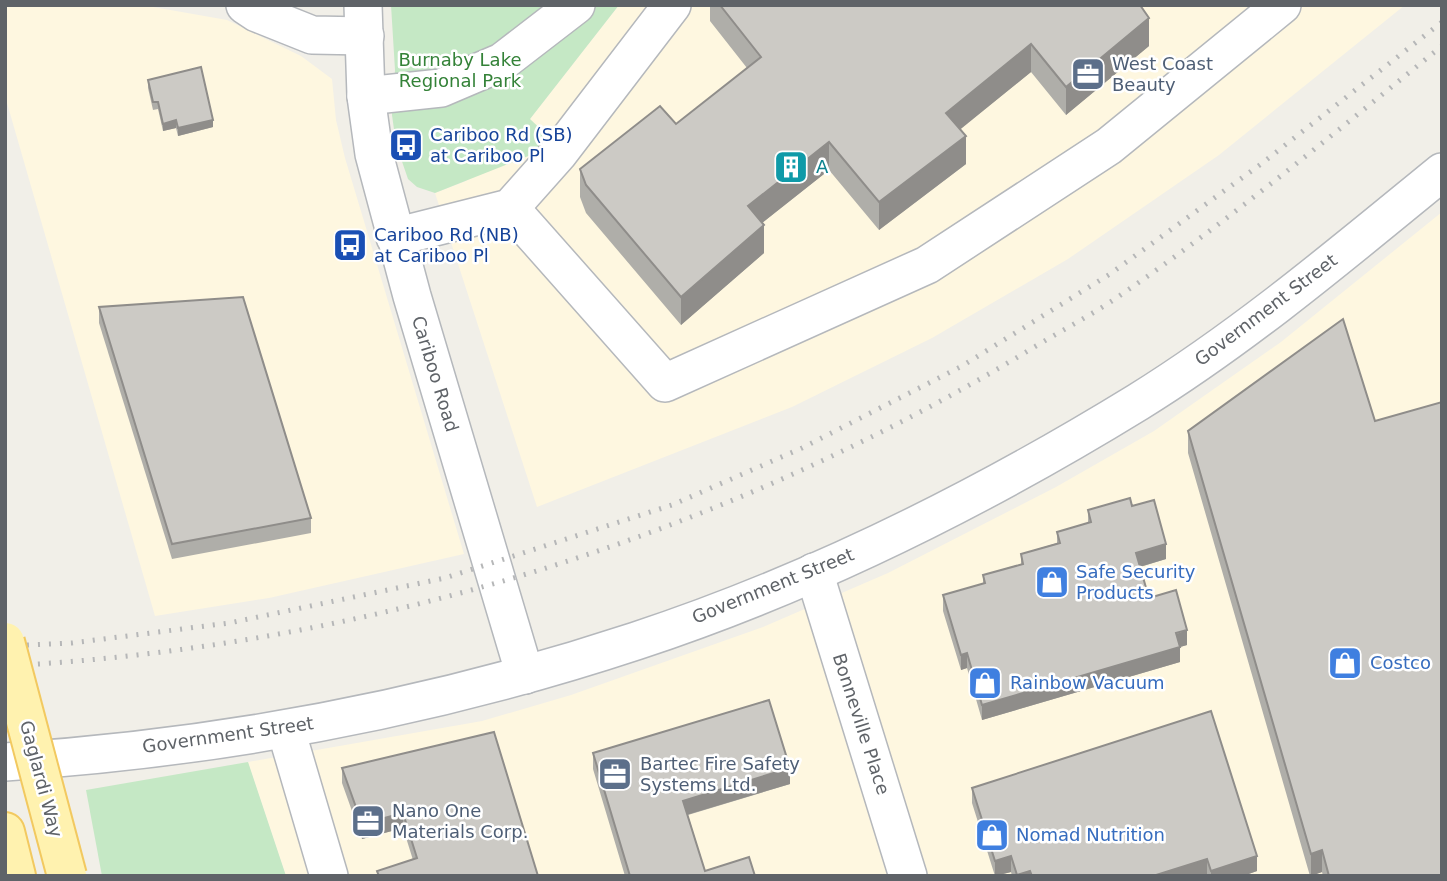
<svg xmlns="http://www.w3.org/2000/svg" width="1447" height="881" font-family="'DejaVu Sans',sans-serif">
<rect width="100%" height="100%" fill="#f1efe8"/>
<g fill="#fef7e0">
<path d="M5 5H142L227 20 301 56 332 79 336 120 345 158 464 554 269 598 155 616 5 96Z"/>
<path d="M619 5H1405L1219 155 1068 259 932 338 792 407 537 507 435 193 466 181 530 119Z"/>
<path d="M1442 212V876H286L248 762 482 721 571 695 763 627 888 573 1056 487 1154 431 1281 342Z"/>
</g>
<g fill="#c5e8c5">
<path d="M391 5H619L530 119 548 136 536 153 435 193 417 187 408 179 396 144 392 115 395 70Z"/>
<path d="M248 762 286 876H102L86 790Z"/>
</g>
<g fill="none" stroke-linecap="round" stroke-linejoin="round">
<g stroke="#b5b8bc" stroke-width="40">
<g id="minor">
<path d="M245 5 257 13 312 35 365 36"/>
<path d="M363 5 366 96 374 154 412 296 525 675"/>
<path d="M366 96 441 88 502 62 576 5"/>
<path d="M510 208 665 383 927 265 1109 146 1282 5"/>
<path d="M395 237 510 208 558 154 672 5"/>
<path d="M814 572 908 876"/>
<path d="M286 730 329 876"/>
<path d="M5 762C219 748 433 708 636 641 812 583 980 499 1138 402 1246 335 1344 252 1442 172"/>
</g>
</g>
<g stroke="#f2c960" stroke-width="42">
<path id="major" d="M5 832 16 876"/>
</g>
<use href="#minor" stroke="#fff" stroke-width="37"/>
<use href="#major" stroke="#fff2af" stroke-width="38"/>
<g stroke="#b6b7b8" stroke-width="5" stroke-dasharray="2 9" stroke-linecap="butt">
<path d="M5 646 72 643 229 623 445 578 672 505 802 448 962 366 1110 274 1261 164 1442 22"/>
<path d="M5 666C368 647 726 535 1036 346 1066 328 1097 312 1125 292 1235 216 1338 130 1442 46"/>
</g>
<g stroke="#f2c960" stroke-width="42" stroke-linecap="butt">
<path id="major-bridge" d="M5 642 67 876"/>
</g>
<use href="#major-bridge" stroke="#fff2af" stroke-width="38"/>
</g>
<g fill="#afaea9">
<path d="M710 5H1140L1149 46 1066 115 1031 72 960 129 966 164 879 230 829 170 762 223 764 253 681 325 586 213 580 197V169L676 124 747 68 710 21Z"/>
<path d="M148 80 213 127 178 136 176 128 163 131 158 109 153 110 148 88Z"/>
<path d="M99 307 311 518V533L172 559 99 323Z"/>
<path d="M1375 421 1442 876H1323L1322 872 1310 876 1188 453V431Z"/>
<path d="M1132 506 1166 559 1140 567 1149 598 1187 645 1180 647V662L982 720 967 668 961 670 943 611V595L983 584V575L1021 564V554L1057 543V532L1088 523V510Z"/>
<path d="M593 753 790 784 688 815 705 871 755 876H625L593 769Z"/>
<path d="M342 768 538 876H377V871L413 860 403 828 362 839 342 783Z"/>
<path d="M972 788 1257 871 1243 876H1208L1207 874 1202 876H1012L1011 872 995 876 972 803Z"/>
</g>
<g fill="#8f8d8a">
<path d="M1149 18V46L1066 115V87Z"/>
<path d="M1031 44V72L946 141V113Z"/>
<path d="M176 120V128L163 131V124Z"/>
<path d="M213 120V127L178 136V128Z"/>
<path d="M966 136V164L879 230V202Z"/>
<path d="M829 142V170L748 234V206Z"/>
<path d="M764 225V253L681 325V297Z"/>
<path d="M1166 544V559L1136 568V553Z"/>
<path d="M1187 630V645L1180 647V662L982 720V705Z"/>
<path d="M967 653V668L961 670V655Z"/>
<path d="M790 768V784L683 816V801Z"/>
<path d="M403 813V828L362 839V824Z"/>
<path d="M1322 850V872L1311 876V854Z"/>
<path d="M1011 856V872L995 876V861Z"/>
<path d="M1257 856V871L1243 876H1211V871Z"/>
<path d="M1207 859V874L1202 876H1153Z"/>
<path d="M1030 871V876H1017V875Z"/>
</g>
<g fill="#cccac5" stroke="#8f8d8a" stroke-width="2">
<path d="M720 5H1140L1149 18 1066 87 1031 44 946 113 966 136 879 202 829 142 748 206 764 225 681 297 586 185 580 169 660 106 676 124 761 57Z"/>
<path d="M201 67 213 120 178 128 176 120 163 124 158 102H153L148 80Z"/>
<path d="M243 297 311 518 172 544 99 307Z"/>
<path d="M1343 319 1375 421 1442 402V876H1329L1322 850 1311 854 1188 431Z"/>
<path d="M1130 498 1132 506 1154 500 1166 544 1136 553 1149 598 1176 590 1187 630 1176 633 1180 647 982 705 967 653 961 655 943 595 985 583 983 575 1023 564 1021 554 1060 543 1057 532 1091 522 1088 510Z"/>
<path d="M769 700 790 768 683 801 705 871 749 857 755 876H630L593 753Z"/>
<path d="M1211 711 1257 856 1211 871 1207 859 1153 876H1032L1030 871 1017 875 1011 856 995 861 972 788Z"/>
<path d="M494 732 538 876H379L377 871 417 858 403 813 362 824 342 768Z"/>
</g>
<defs>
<g id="office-square" transform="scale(1.75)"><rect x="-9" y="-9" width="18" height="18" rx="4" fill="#5c6f8a" stroke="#fff"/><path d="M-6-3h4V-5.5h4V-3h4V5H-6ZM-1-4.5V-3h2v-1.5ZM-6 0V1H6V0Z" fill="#fff"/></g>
<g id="bus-square" transform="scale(1.75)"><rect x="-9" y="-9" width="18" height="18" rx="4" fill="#1a4fb4" stroke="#fff"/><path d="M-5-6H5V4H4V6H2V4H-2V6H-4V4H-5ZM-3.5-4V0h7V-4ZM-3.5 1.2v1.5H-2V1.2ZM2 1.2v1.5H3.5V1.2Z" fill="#fff"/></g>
<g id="building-square" transform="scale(1.75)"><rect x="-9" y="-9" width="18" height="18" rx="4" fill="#0f9aa8" stroke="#fff"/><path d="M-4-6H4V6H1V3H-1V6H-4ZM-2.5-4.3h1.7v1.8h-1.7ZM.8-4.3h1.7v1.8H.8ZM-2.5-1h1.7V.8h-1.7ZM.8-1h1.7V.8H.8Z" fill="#fff"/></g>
<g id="shop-square" transform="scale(1.75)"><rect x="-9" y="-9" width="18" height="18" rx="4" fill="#3f7fe0" stroke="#fff"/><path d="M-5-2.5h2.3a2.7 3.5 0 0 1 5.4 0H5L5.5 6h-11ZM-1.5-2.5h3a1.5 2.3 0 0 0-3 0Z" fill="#fff"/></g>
</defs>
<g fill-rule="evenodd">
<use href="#office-square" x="1088" y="74"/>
<use href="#bus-square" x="406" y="145"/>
<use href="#building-square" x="791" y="167"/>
<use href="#bus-square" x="350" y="245"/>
<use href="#shop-square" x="1052" y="582"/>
<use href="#shop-square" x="1345" y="663"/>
<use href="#shop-square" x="985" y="683"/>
<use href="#office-square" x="615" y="774"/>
<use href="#office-square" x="368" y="821"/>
<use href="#shop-square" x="992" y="835"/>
</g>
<g text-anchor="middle" stroke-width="5" stroke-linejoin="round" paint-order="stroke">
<g font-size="18" fill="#348238" stroke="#fff">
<text x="460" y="66">Burnaby Lake<tspan x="460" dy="21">Regional Park</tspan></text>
</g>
<g font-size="18" fill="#4e5e75" stroke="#fff" text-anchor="start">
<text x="1112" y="70">West Coast<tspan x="1112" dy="21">Beauty</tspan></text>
<text x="640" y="770">Bartec Fire Safety<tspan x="640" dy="21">Systems Ltd.</tspan></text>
<text x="392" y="817">Nano One<tspan x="392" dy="21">Materials Corp.</tspan></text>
</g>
<g font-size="18" fill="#164399" stroke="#fff" text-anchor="start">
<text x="430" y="141">Cariboo Rd (SB)<tspan x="430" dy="21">at Cariboo Pl</tspan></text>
<text x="374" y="241">Cariboo Rd (NB)<tspan x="374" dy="21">at Cariboo Pl</tspan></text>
</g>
<g font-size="18" fill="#0d838f" stroke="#fff" text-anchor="start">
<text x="816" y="173">A</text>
</g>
<g font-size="18" fill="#5f6368" stroke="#fff">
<text transform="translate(1266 310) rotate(-37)" y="6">Government Street</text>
<text transform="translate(435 374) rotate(73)" y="6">Cariboo Road</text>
<text transform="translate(773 586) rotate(-22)" y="6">Government Street</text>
<text transform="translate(861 724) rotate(72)" y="6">Bonneville Place</text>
<text transform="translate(228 735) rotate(-8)" y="6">Government Street</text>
<text transform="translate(41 779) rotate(75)" y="6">Gaglardi Way</text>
</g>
<g font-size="18" fill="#366cbe" stroke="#fff" text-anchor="start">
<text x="1076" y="578">Safe Security<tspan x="1076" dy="21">Products</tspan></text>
<text x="1370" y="669">Costco</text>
<text x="1010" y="689">Rainbow Vacuum</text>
<text x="1016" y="841">Nomad Nutrition</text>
</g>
</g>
<rect width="1447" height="881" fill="none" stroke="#5f6368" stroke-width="14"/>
</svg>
